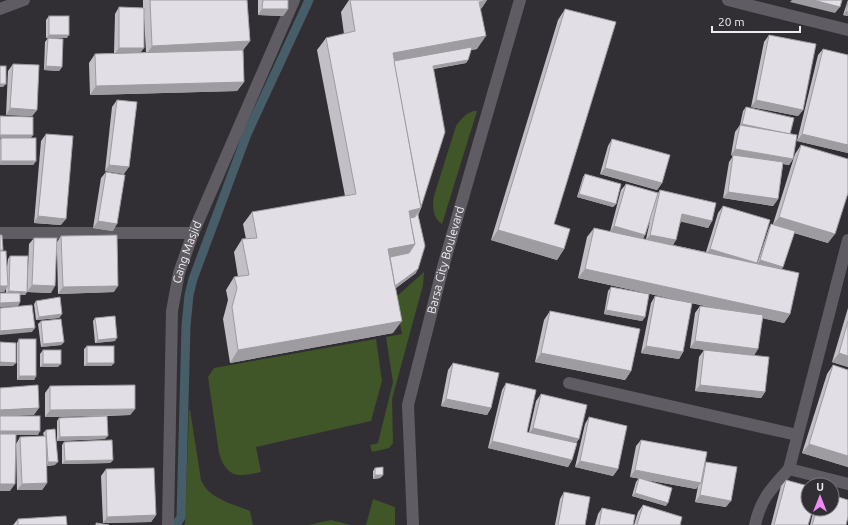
<svg xmlns="http://www.w3.org/2000/svg" width="848" height="525" font-family="Ubuntu,sans-serif">
<rect width="100%" height="100%" fill="#312f34"/>
<g fill="#405528">
<path d="M474 111H477L442 224C433 219 432 206 434 196L456 126C460 120 466 113 474 111Z"/>
<path d="M424 272 423 285 392 399 393 443 389 448 372 452 370 445 378 443 393 382 386 337 402 334 395 298Z"/>
<path d="M376 339 382 381 371 421 256 447 261 472C239 477 227 479 219 453L208 377 214 368Z"/>
<path d="M189 410H190L201 480C209 499 233 504 250 511L253 525H184L185 523Z"/>
<path d="M373 499 395 507V525H366Z"/>
<path d="M331 520 351 525H308Z"/>
</g>
<g fill="none" stroke-linecap="round" stroke-linejoin="round">
<path stroke="#475d67" stroke-width="9" d="M176 525 181 517 186 326 189 295 193 279 247 134 309 0"/>
<g stroke="#5f5c63" stroke-width="12">
<path d="M728 0 848 30"/>
<path d="M0 9 24 0"/>
<path d="M0 233H193"/>
<path d="M569 383 797 435"/>
<path d="M789 469 848 484"/>
<path id="s1" d="M168 525 172 311 179 273 193 233 294 0"/>
<path id="s2" d="M413 525 408 405 443 267 520 0"/>
<path d="M755 525C761 498 771 489 789 469L848 240"/>
</g>
</g>
<g fill="#c2bfc6" fill-rule="evenodd">
<path d="M143 0H247L250 41 243 50 244 82 237 91 90 95 89 63 95 54 114 53 115 14 119 7 143 8ZM144 18 146 52 140 53Z"/>
<path d="M258 0H288V9L283 16 258 15Z"/>
<path d="M349 0H487L481 9 477 49 471 50 468 60 466 63 434 69 421 208 418 215 416 273 396 288 393 333 230 363 223 319 228 300 226 290 234 277H238L234 252 242 239H246L243 224 252 212 345 196 317 50 326 38 344 34 341 12Z"/>
<path d="M848 0V16L843 15Z"/>
<path d="M565 9 554 224 564 249 557 260 491 240 558 20Z"/>
<path d="M49 16 67 38H50L62 67 59 71 44 70 45 42 48 38H46V20Z"/>
<path d="M769 35 803 110 798 116 751 107 764 42Z"/>
<path d="M823 49 848 153 797 141 818 55Z"/>
<path d="M13 64 37 110 32 116 6 115 8 71Z"/>
<path d="M117 100 124 174 105 171 112 107Z"/>
<path d="M746 107 790 134 793 159 789 165 783 164 778 199 773 206 723 198 729 162 733 156 731 155 735 132 740 125 743 111Z"/>
<path d="M46 134 61 225 34 223 41 141Z"/>
<path d="M33 135 30 138 36 161 33 165H0V140L1 138Z"/>
<path d="M612 139 662 183 657 190 600 174 608 146Z"/>
<path d="M801 145 828 243 794 233 782 269 790 314 784 323 763 318 754 356 765 392 761 398 695 391 699 357 704 350 738 354 690 348 695 313 700 306 718 309 578 278 587 237 594 228 610 232 621 190 626 184 658 193 660 190 712 221 708 228 681 221 673 245 706 252 718 213 723 206 757 264 769 228 771 224H773L795 154ZM650 221 646 239H643Z"/>
<path d="M106 172 113 231 93 228 101 178Z"/>
<path d="M585 174 616 204 613 207 577 197 583 177Z"/>
<path d="M0 235 3 250 2 251 7 267 8 259 10 256 27 292 25 295H20V302L18 306 0 307V293H6V288L4 292H0Z"/>
<path d="M61 236 114 292 58 294 57 251 51 293 27 292 29 244 34 238 57 242Z"/>
<path d="M611 287 645 317 642 321 604 314 608 291Z"/>
<path d="M655 296 683 352 679 359 641 353 651 303Z"/>
<path d="M36 301 62 314 59 318 36 320 34 304Z"/>
<path d="M848 308V367L832 362Z"/>
<path d="M550 311 631 371 625 380 535 362 544 320Z"/>
<path d="M95 318 115 341 95 343 93 321Z"/>
<path d="M41 321 64 342 61 345 41 347 38 324Z"/>
<path d="M19 339 36 376 34 380H17V343Z"/>
<path d="M87 346 114 363 111 366H84V349Z"/>
<path d="M43 350 58 367H40V354Z"/>
<path d="M453 363 491 408 487 415 441 406 448 370Z"/>
<path d="M833 365 848 370V467L802 453 827 374Z"/>
<path d="M506 383 527 432H529L536 401 541 394 579 439 576 443 572 460 568 467 488 448 502 390Z"/>
<path d="M50 386 135 409 130 415 107 416 105 439 57 441V421L59 418 104 416 45 417V393Z"/>
<path d="M589 417 618 469 613 476 575 467 585 424Z"/>
<path d="M46 430 55 465 47 466V483L42 490H17L16 444 20 437 44 436 43 433Z"/>
<path d="M641 440 704 465 706 462 726 507 695 502 698 486 696 489 630 477 636 446Z"/>
<path d="M64 442 113 460 110 463 62 464V445Z"/>
<path d="M375 468 383 475 380 478 373 479V471Z"/>
<path d="M106 469 156 515 151 522 103 523 101 476Z"/>
<path d="M639 478 666 506 632 496 636 482Z"/>
<path d="M786 480 808 525H771L781 486Z"/>
<path d="M564 492 585 525H555L560 499Z"/>
<path d="M643 505 680 525H634L638 512Z"/>
<path d="M602 508 633 525H595L598 514Z"/>
<path d="M814 509H832L846 525H810Z"/>
<path d="M18 519 67 525H13Z"/>
</g>
<g fill="#9e9ba1">
<path d="M487 0 478 13 479 2Z"/>
<path d="M792 0H813L840 7 835 13 790 2Z"/>
<path d="M262 9H288L283 16 258 15Z"/>
<path d="M846 11 848 12V16L843 15Z"/>
<path d="M49 35H69L67 38H46Z"/>
<path d="M486 36 477 49 387 65 393 53Z"/>
<path d="M250 41 243 50 146 55 152 46Z"/>
<path d="M119 48H144L139 55H114Z"/>
<path d="M468 60 466 63 431 69 433 66Z"/>
<path d="M46 66 62 67 59 71 44 70Z"/>
<path d="M244 82 237 91 90 95 96 86Z"/>
<path d="M0 84H6L3 87H0Z"/>
<path d="M756 100 803 110 798 116 751 107Z"/>
<path d="M10 108 37 110 32 116 6 115Z"/>
<path d="M742 124 790 135 739 128Z"/>
<path d="M802 134 848 145V153L797 141Z"/>
<path d="M0 135H33L30 139 0 138Z"/>
<path d="M735 149 793 159 789 165 731 155Z"/>
<path d="M1 161H36L33 165H0V163Z"/>
<path d="M109 165 129 167 124 174 105 171Z"/>
<path d="M605 168 662 183 657 190 600 174Z"/>
<path d="M728 192 778 199 773 206 723 198Z"/>
<path d="M579 194 616 204 613 207 577 197Z"/>
<path d="M421 208 412 220 403 222 409 211Z"/>
<path d="M682 214 712 221 708 228 678 221Z"/>
<path d="M38 216 66 219 61 225 34 223Z"/>
<path d="M779 217 835 234 828 243 772 226Z"/>
<path d="M98 221 117 224 113 231 93 228Z"/>
<path d="M614 226 645 235 641 242 609 232Z"/>
<path d="M498 230 564 249 557 260 491 240Z"/>
<path d="M650 235 676 240 672 247 645 241Z"/>
<path d="M415 244 407 256 383 261 388 249Z"/>
<path d="M710 249 757 263 752 269 705 255Z"/>
<path d="M760 260 783 267 781 271 757 264Z"/>
<path d="M418 269 416 273 386 295 388 291Z"/>
<path d="M585 269 790 314 784 323 578 278Z"/>
<path d="M32 285 55 286 51 293 27 292Z"/>
<path d="M0 286H8L4 292H0Z"/>
<path d="M118 286 114 292 58 294 63 287Z"/>
<path d="M9 291 27 292 25 295 6 294Z"/>
<path d="M20 302 18 306 0 307V303Z"/>
<path d="M606 310 645 317 642 321 604 314Z"/>
<path d="M62 314 59 318 36 320 39 317Z"/>
<path d="M402 321 393 333 230 363 238 350Z"/>
<path d="M35 328 32 332 0 335V331Z"/>
<path d="M117 338 115 341 95 343 98 340Z"/>
<path d="M695 341 758 349 754 356 690 348Z"/>
<path d="M64 342 61 345 41 347 43 344Z"/>
<path d="M646 346 683 352 679 359 641 353Z"/>
<path d="M541 353 631 371 625 380 535 362Z"/>
<path d="M839 353 848 356V367L832 362Z"/>
<path d="M0 362 16 363 13 366H0Z"/>
<path d="M87 363H114L111 366H84Z"/>
<path d="M43 364H61L58 367H40Z"/>
<path d="M19 376H36L34 380H17Z"/>
<path d="M700 385 765 392 761 398 695 391Z"/>
<path d="M446 399 491 408 487 415 441 406Z"/>
<path d="M39 408 34 415 0 417V410Z"/>
<path d="M135 409 130 415 45 417 50 410Z"/>
<path d="M533 428 579 439 574 445 528 435Z"/>
<path d="M0 431H40L38 435H0Z"/>
<path d="M108 436 105 439 57 441 60 437Z"/>
<path d="M492 441 572 460 568 467 488 448Z"/>
<path d="M809 444 848 456V467L802 453Z"/>
<path d="M113 460 110 463 62 464 65 461Z"/>
<path d="M580 461 618 469 613 476 575 467Z"/>
<path d="M48 462H58L55 465 46 466Z"/>
<path d="M635 470 701 483 696 489 630 477Z"/>
<path d="M375 475H383L380 478 373 479Z"/>
<path d="M47 483 42 490H17L22 484Z"/>
<path d="M0 484H15L10 491H0Z"/>
<path d="M635 493 668 503 666 506 632 496Z"/>
<path d="M700 495 731 501 726 507 695 502Z"/>
<path d="M156 515 151 522 103 523 107 517Z"/>
</g>
<g fill="#e1dee6" stroke="#9e9ba1">
<path d="M150 0H247L250 41 152 46Z"/>
<path d="M263 0H288V9H262Z"/>
<path d="M350 0H487L479 2 486 36 393 53 421 208 409 211 415 244 388 249 402 321 238 350 232 307 237 288 234 277 249 275 242 239 257 238 252 212 356 194 326 38 355 31Z"/>
<path d="M813 0H842L840 7Z"/>
<path d="M848 3V12L846 11Z"/>
<path d="M119 7 144 8V48H119Z"/>
<path d="M565 9 616 22 554 224 570 229 564 249 498 230Z"/>
<rect x="49" y="16" width="20" height="19"/>
<path d="M769 35 816 44 803 110 756 100Z"/>
<path d="M48 38 63 39 62 67 46 66Z"/>
<path d="M472 47 468 60 433 66 445 132 421 207 394 61Z"/>
<path d="M823 49 848 55V145L802 134Z"/>
<path d="M243 50 244 82 96 86 95 54Z"/>
<path d="M13 64 39 65 37 110 10 108Z"/>
<rect x="0" y="66" width="6" height="18"/>
<path d="M117 100 137 102 129 167 109 165Z"/>
<path d="M746 107 794 118 790 134 742 124Z"/>
<path d="M0 116 33 117V135H0Z"/>
<path d="M740 125 797 135 793 159 735 149Z"/>
<path d="M46 134 73 136 66 219 38 216Z"/>
<rect x="1" y="138" width="35" height="23"/>
<path d="M612 139 670 155 662 183 605 168Z"/>
<path d="M801 145 848 159V193L835 234 779 217Z"/>
<path d="M733 155 783 162 778 199 728 192Z"/>
<path d="M106 172 125 175 117 224 98 221Z"/>
<path d="M585 174 621 184 616 204 579 194Z"/>
<path d="M626 184 658 193 645 235 614 226Z"/>
<path d="M660 190 716 203 712 221 682 214 676 240 650 235Z"/>
<path d="M723 206 770 220 757 263 710 249Z"/>
<path d="M420 209 418 215 425 246 418 269 395 286 390 257 409 253 415 244 410 218 415 217Z"/>
<path d="M771 224 795 231 783 267 760 260Z"/>
<path d="M594 228 799 273 790 314 585 269Z"/>
<path d="M0 235H2L3 250H0Z"/>
<path d="M117 235 118 286 63 287 61 236Z"/>
<path d="M34 238H57L55 286 32 285Z"/>
<path d="M0 251H6L8 286H0Z"/>
<path d="M10 256H28L27 292 9 291Z"/>
<path d="M611 287 649 294 645 317 606 310Z"/>
<path d="M0 293H20V302L0 303Z"/>
<path d="M655 296 692 303 683 352 646 346Z"/>
<path d="M60 297 62 314 39 317 36 301Z"/>
<path d="M32 305 35 328 0 331V308Z"/>
<path d="M700 306 763 315 758 349 695 341Z"/>
<path d="M550 311 640 329 631 371 541 353Z"/>
<path d="M115 316 117 338 98 340 95 318Z"/>
<path d="M61 319 64 342 43 344 41 321Z"/>
<path d="M848 321V356L839 353Z"/>
<rect x="19" y="339" width="17" height="37"/>
<path d="M0 342 16 343V363L0 362Z"/>
<rect x="87" y="346" width="27" height="17"/>
<rect x="43" y="350" width="18" height="14"/>
<path d="M704 350 769 357 765 392 700 385Z"/>
<path d="M453 363 499 373 491 408 446 399Z"/>
<path d="M833 365 848 370V456L809 444Z"/>
<path d="M506 383 536 390 527 432 577 443 572 460 492 441Z"/>
<path d="M38 385 39 408 0 410V388Z"/>
<path d="M135 385V409L50 410V386Z"/>
<path d="M541 394 587 405 579 439 533 428Z"/>
<rect x="0" y="416" width="40" height="15"/>
<path d="M107 416 108 436 60 437 59 418Z"/>
<path d="M589 417 627 426 618 469 580 461Z"/>
<path d="M55 429 58 462H48L46 430Z"/>
<path d="M0 434H16L15 484H0Z"/>
<path d="M46 436 47 483 22 484 20 437Z"/>
<path d="M112 440 113 460 65 461 64 442Z"/>
<path d="M641 440 707 452 701 483 635 470Z"/>
<path d="M706 462 737 467 731 501 700 495Z"/>
<path d="M383 467V475H375V468Z"/>
<path d="M154 468 156 515 107 517 106 469Z"/>
<path d="M639 478 672 488 668 503 635 493Z"/>
<path d="M786 480 808 486V509H813L808 525H774Z"/>
<path d="M564 492 590 497 585 525H558Z"/>
<path d="M832 495 848 500V517L846 525H812L817 509H832Z"/>
<path d="M643 505 682 517 680 525H637Z"/>
<path d="M602 508 635 515 633 525H599Z"/>
<path d="M66 516 67 525H18V519Z"/>
<path d="M96 523 109 525H96Z"/>
</g>
<g text-anchor="middle" stroke-width="4" stroke-linejoin="round" paint-order="stroke">
<g font-size="12" fill="#eeecf0" stroke="#312f34">
<text dy="4" stroke="none"><textPath href="#s1" startOffset="275">Gang Masjid</textPath></text>
<text dy="4" stroke="none"><textPath href="#s2" startOffset="270">Barsa City Boulevard</textPath></text>
</g>
</g>
<g transform="translate(820 497)"><circle r="19" fill="#312f34" stroke="#7d7b7f"/>
<path d="M0-3L7 15L0 10L-7 15Z" fill="#ef8bf7"/>
<text y="-6" font-size="11" font-weight="bold" text-anchor="middle" fill="#eeecf0">U</text>
</g>
<path d="M712 26v6h88v-6" fill="none" stroke="#eeecf0" stroke-width="2"/>
<text x="718" y="26" font-size="12" fill="#eeecf0" stroke="#312f34" stroke-width="3" paint-order="stroke">20 m</text>
</svg>
